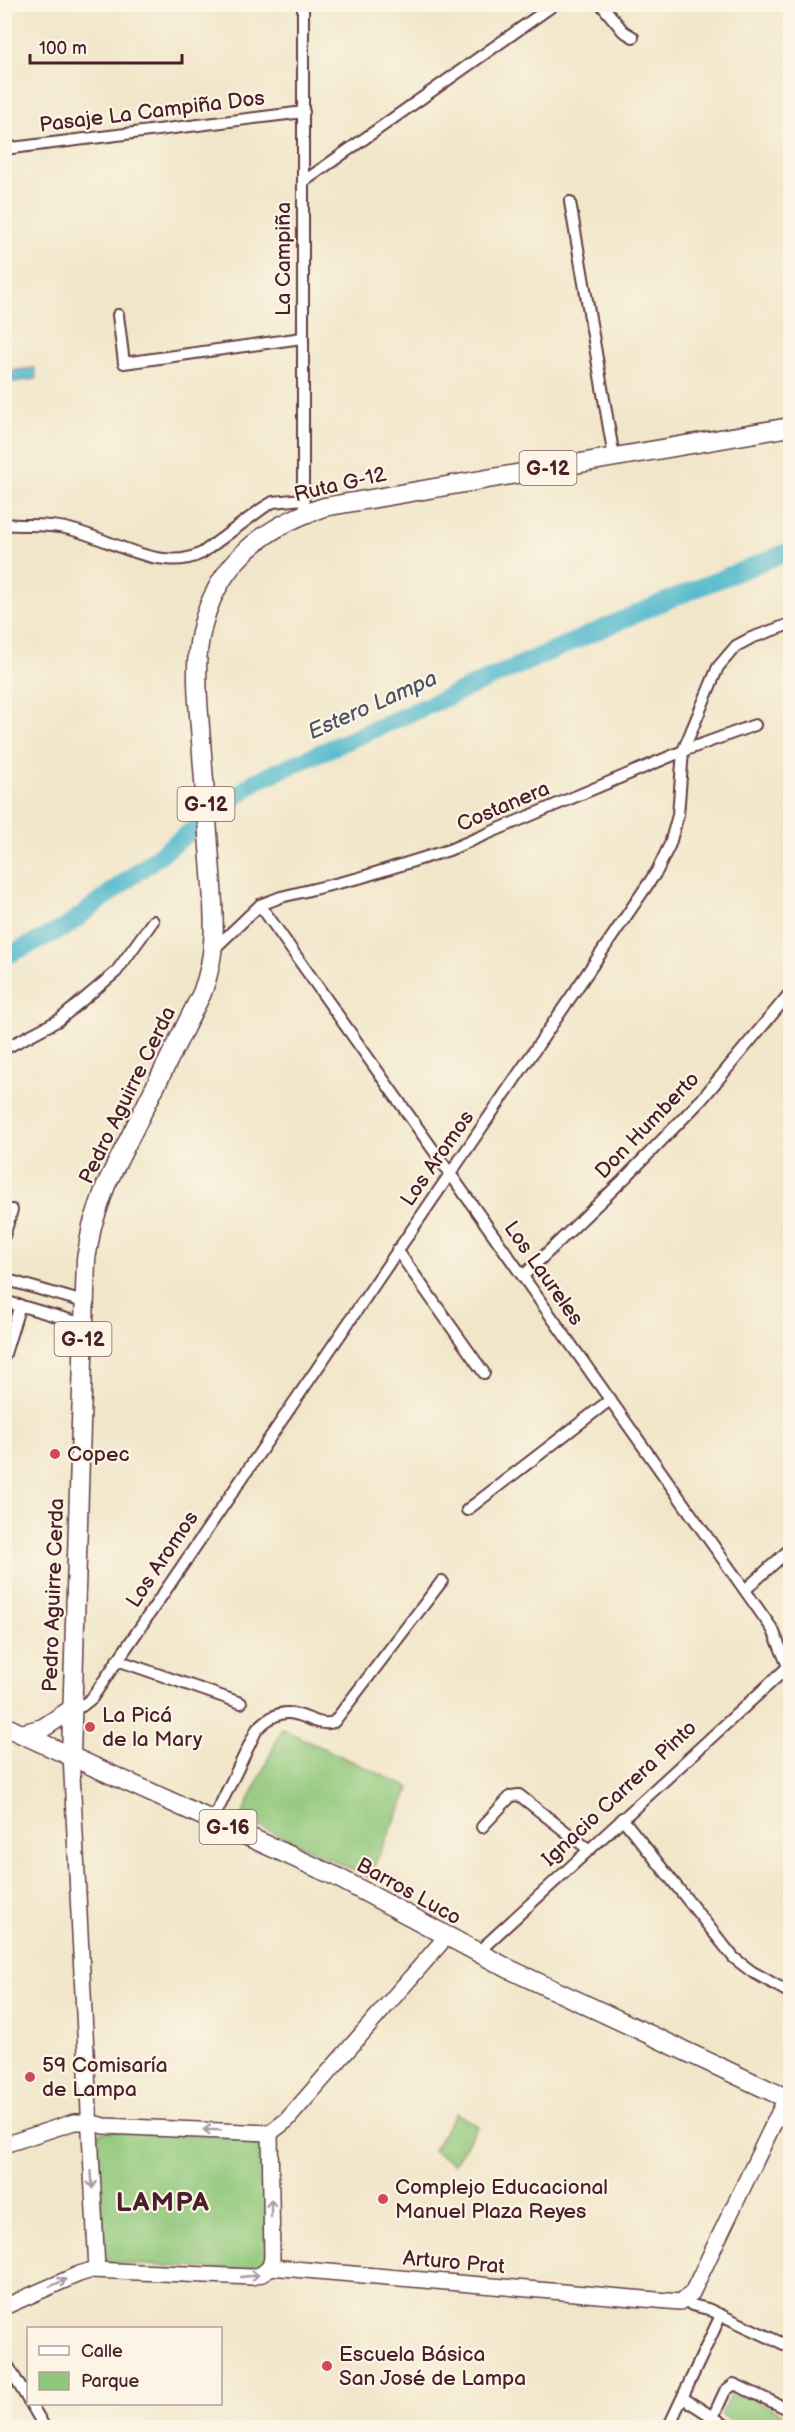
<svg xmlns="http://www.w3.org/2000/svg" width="795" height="2432" font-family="'Balsamiq Sans',sans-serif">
<rect width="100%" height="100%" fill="#fcf5e5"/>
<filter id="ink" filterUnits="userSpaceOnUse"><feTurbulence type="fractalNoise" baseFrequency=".0167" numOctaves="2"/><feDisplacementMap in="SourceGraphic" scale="12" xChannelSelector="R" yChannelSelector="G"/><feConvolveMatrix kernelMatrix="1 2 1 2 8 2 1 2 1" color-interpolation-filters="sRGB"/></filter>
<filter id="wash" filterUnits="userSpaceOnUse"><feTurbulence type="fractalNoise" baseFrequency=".008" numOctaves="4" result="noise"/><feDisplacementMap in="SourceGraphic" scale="24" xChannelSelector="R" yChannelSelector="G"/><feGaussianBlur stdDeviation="1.35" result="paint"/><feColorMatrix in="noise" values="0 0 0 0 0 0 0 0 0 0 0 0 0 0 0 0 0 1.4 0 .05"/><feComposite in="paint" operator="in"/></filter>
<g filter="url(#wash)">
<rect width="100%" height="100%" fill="#f1e6c9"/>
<g fill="#90c77a" stroke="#6d7352" stroke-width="1.5">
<path d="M282 1729 410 1788 369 1877 241 1818Z"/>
<path d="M456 2113 478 2126 454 2164 433 2150Z"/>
<path d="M110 2131 260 2137 267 2142V2258L263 2267 255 2271 110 2263 104 2257 96 2138 100 2133Z"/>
<path d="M732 2391 782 2413 772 2428 742 2427 721 2415Z"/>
</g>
<path fill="#4eb7cc" stroke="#4c6b7c" stroke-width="1.5" d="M35 368 36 379 12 382 11 371Z"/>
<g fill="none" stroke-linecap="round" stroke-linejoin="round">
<path stroke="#4eb7cc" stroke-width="18" d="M4 957 66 927 256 781 663 602 790 551"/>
</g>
</g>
<g filter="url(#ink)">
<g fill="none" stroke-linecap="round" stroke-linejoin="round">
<g stroke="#633d43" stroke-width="14">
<g id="street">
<path d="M303 4V499L307 513"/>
<path d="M601 4 623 31 633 37"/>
<path d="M4 149 304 112"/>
<path d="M303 182 555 4"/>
<path d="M570 202 614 457"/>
<path d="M118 315 124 363 302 338"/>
<path d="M4 524C24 526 45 524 65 528 107 536 160 575 202 553L263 508 273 502 303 499"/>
<path d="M260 905 773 1630 790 1671"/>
<path d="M214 949 260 905 281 897 359 878 449 850 683 751 755 725"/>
<path d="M4 1049 59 1020 116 972 153 921"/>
<path d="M4 1236 12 1210"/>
<path d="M397 1250 484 1373"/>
<path d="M523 1276 623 1180 702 1099 790 993"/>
<path d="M4 1279 84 1302"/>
<path d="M4 1301 84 1324"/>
<path d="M4 1357 20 1305"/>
<path d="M467 1510 610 1400"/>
<path d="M745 1590 790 1549"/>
<path d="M117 1660 241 1703"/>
<path d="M72 1709 82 1706 92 1698 657 871 670 844 678 815 683 751 718 667 736 646 751 638 790 624"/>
<path d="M622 1818 734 1958 751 1971 790 1993"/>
<path d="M213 1820 257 1729C293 1693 308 1730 334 1722L442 1581"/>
<path d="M482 1827 511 1796 519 1795 588 1849"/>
<path d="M477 1953 790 1665"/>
<path d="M685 2300 692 2305 708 2309 790 2347"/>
<path d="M4 2359 28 2400"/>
<path d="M683 2398 730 2428"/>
<path d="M31 2404 45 2428"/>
<path d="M713 2417 725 2391 734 2384 790 2410"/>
<path d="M668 2428 721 2315"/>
</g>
</g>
<g stroke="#633d43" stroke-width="18">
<g id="secondary">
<path d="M71 1755 97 2270"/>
<path d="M270 2133 287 2120 446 1937"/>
<path d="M270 2133 272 2258 270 2267"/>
<path d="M4 2145 74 2122H89L104 2126 270 2133"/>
<path d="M4 2307 79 2274 92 2270 252 2277 262 2274 270 2267 680 2302 692 2293 786 2098"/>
</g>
</g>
<g stroke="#633d43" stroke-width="21">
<g id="primary">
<path d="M4 1726 335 1876 509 1969 790 2100"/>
<path d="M22 1734 43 1728 72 1709"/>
<path d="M71 1755 86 1259 92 1226 106 1185 202 993C218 952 214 915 211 873 208 829 204 785 201 741 199 711 195 680 198 651 207 574 254 530 324 507L790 427"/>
</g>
</g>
<use href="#street" stroke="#fff" stroke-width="10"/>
<use href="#secondary" stroke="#fff" stroke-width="15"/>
<use href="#primary" stroke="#fff" stroke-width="18"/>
</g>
<defs><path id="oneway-shaft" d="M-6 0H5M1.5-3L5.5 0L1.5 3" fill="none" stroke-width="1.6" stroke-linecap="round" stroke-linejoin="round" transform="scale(1.5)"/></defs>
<g stroke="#ae9aa0">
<use href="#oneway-shaft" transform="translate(212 2130) rotate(-178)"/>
<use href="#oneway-shaft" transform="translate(92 2180) rotate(87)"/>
<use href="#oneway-shaft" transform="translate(271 2208) rotate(-91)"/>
<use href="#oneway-shaft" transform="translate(250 2276) rotate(-6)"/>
<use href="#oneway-shaft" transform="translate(58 2283) rotate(-24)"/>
</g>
</g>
<g fill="#d1495b" stroke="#fcf5e5" stroke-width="2">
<circle cx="55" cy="1454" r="6"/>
<circle cx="90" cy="1727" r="6"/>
<circle cx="30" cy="2077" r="6"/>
<circle cx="383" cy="2199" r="6"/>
<circle cx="327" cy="2366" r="6"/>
</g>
<g text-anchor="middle" stroke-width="4.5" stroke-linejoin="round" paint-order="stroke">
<g fill="#fcf5e5" stroke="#7f5f63" stroke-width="1.5">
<rect x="519.5" y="451" width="57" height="34" rx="4.5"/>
<rect x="177.5" y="787" width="57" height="34" rx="4.5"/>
<rect x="54.5" y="1322" width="57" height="34" rx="4.5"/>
<rect x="199.5" y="1810" width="57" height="34" rx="4.5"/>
</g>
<g font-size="20" font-weight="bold" fill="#4a1f2b">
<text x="548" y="475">G-12</text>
<text x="206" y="811">G-12</text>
<text x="83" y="1346">G-12</text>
<text x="228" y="1834">G-16</text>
</g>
<g font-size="21" fill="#4a1f2b" stroke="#fcf5e5">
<text transform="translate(152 111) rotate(-7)" y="7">Pasaje La Campiña Dos</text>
<text transform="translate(283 259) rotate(-90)" y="7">La Campiña</text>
<text transform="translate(340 484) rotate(-13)" y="7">Ruta G-12</text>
<text transform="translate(503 806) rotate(-23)" y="7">Costanera</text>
<text transform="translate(127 1095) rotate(-64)" y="7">Pedro Aguirre Cerda</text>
<text transform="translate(647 1125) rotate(-46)" y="7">Don Humberto</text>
<text transform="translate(437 1158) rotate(-55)" y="7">Los Aromos</text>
<text transform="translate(544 1273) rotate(55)" y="7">Los Laureles</text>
<text transform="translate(162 1559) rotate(-56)" y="7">Los Aromos</text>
<text transform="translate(53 1595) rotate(-88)" y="7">Pedro Aguirre Cerda</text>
<text transform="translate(619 1793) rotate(-43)" y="7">Ignacio Carrera Pinto</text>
<text transform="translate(409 1891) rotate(29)" y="7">Barros Luco</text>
<text transform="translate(454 2262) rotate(5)" y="7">Arturo Prat</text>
</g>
<g font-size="21" fill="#4a1f2b" stroke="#fcf5e5" text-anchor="start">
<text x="67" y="1461">Copec</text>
<text x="102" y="1722">La Picá<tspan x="102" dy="24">de la Mary</tspan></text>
<text x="42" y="2072">59 Comisaría<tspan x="42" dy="24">de Lampa</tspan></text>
<text x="395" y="2194">Complejo Educacional<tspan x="395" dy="24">Manuel Plaza Reyes</tspan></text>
<text x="339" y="2361">Escuela Básica<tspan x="339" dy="24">San José de Lampa</tspan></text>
</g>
<g font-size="22" font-style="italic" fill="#4b5463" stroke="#fcf5e5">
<text transform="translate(372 704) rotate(-24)" y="8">Estero Lampa</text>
</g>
<g font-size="27" font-weight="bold" letter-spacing="1.5" fill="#4a1f2b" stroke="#fcf5e5">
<text x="163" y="2211">LAMPA</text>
</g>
</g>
<rect width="795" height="2432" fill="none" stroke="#fcf5e5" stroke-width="24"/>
<rect x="27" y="2327" width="195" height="78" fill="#fcf5e5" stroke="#b59f9b" stroke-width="1.5"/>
<rect x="39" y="2346" width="30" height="9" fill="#ffffff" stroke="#b59f9b" stroke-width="1.5"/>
<text x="81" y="2357" font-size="18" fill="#4a1f2b">Calle</text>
<rect x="39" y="2372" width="30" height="18" fill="#90c77a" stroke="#b59f9b" stroke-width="1.5"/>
<text x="81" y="2387" font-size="18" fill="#4a1f2b">Parque</text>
<path d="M30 54v9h152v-9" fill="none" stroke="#4a1f2b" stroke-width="3"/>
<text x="39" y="54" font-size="18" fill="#4a1f2b" stroke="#fcf5e5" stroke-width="4.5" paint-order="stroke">100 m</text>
</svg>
